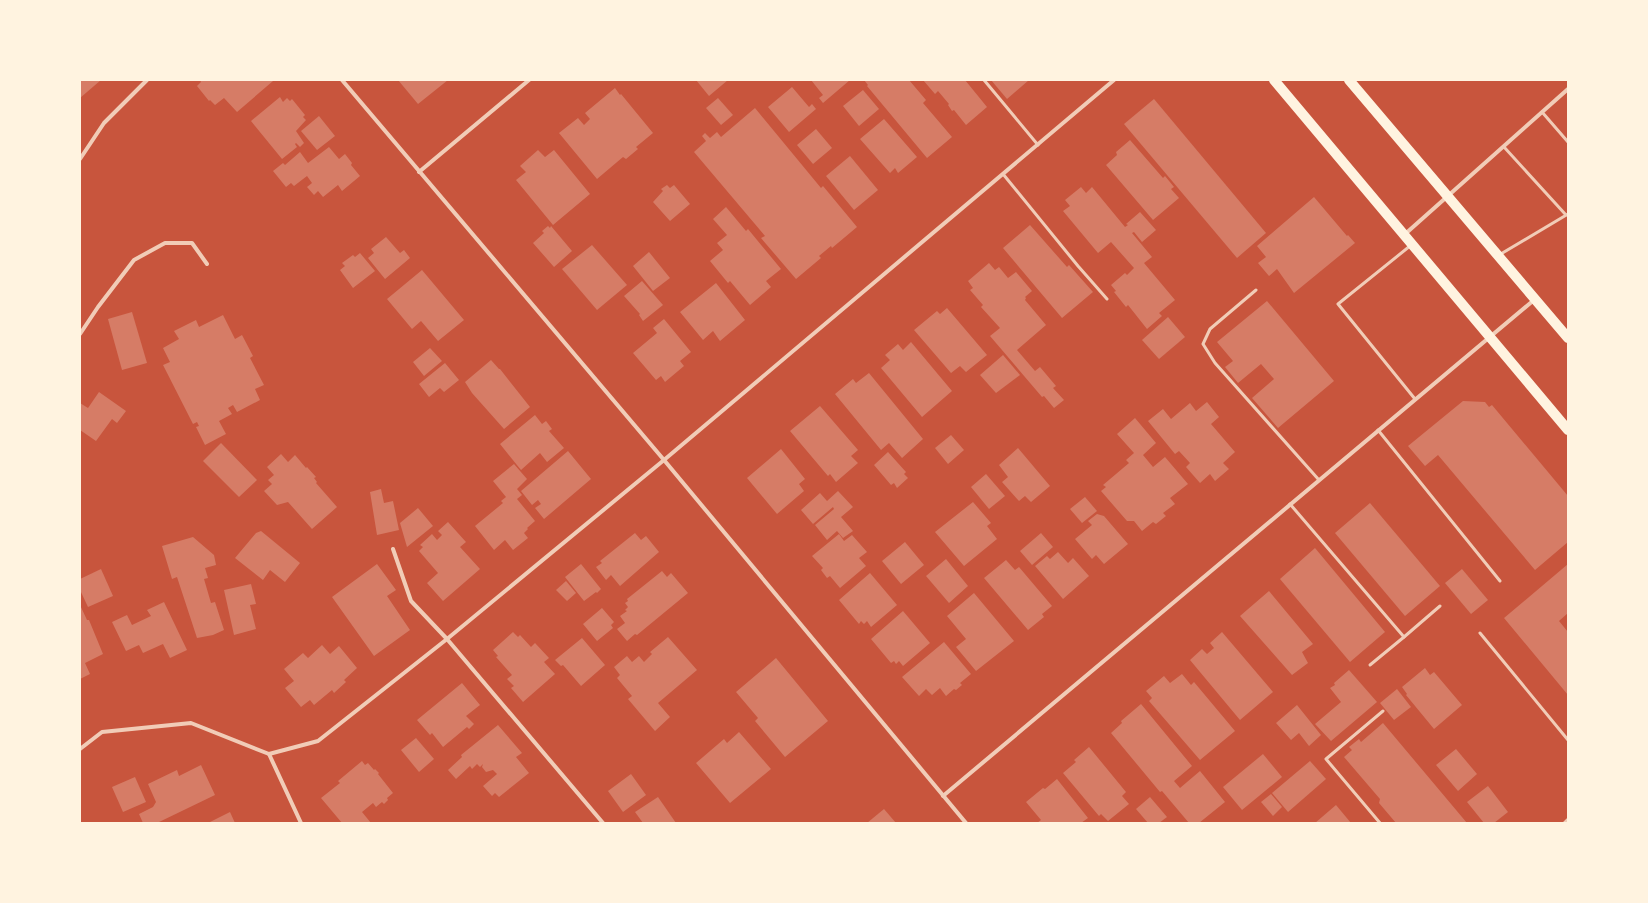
<svg xmlns="http://www.w3.org/2000/svg" width="1648" height="903" font-family="Inter,sans-serif">
<rect width="100%" height="100%" fill="#c8553d"/>
<g fill="#d67c66">
<path d="M80 80H101L80 98Z"/>
<path d="M200 80H272L273 81 237 112 224 98 215 105 210 100 209 101 197 86 201 82Z"/>
<path d="M398 80H448L418 104Z"/>
<path d="M696 80H728L709 96Z"/>
<path d="M811 80H850L823 103 819 98 823 95Z"/>
<path d="M864 80H909L926 100 923 103 952 137 927 158 867 86 868 85Z"/>
<path d="M923 80H965L987 107 966 125 954 110 952 111 948 105 949 104 938 91 935 94Z"/>
<path d="M991 80H1029L1007 99Z"/>
<path d="M792 87 809 107 812 104 816 109 789 132 768 107Z"/>
<path d="M615 88 620 95 621 94 653 133 636 147 638 149 626 159 623 157 597 179 559 133 578 118 584 125 590 119 585 113Z"/>
<path d="M863 90 879 109 859 126 843 106Z"/>
<path d="M280 97 283 102 287 98 290 101 292 99 305 115 303 117 306 120 296 131 304 143 300 147 296 143 295 144 297 147 282 159 251 121Z"/>
<path d="M718 98 733 115 721 125 706 108Z"/>
<path d="M1154 99 1266 233 1237 258 1124 124Z"/>
<path d="M755 108 821 188 823 186 857 227 832 248 831 246 819 256 821 258 796 279 761 238 765 236 694 152 706 141 702 136 705 133 710 138 717 132 721 137Z"/>
<path d="M319 116 335 136 317 150 301 131Z"/>
<path d="M884 119 917 157 898 173 895 168 890 173 860 139Z"/>
<path d="M816 129 832 148 813 164 797 145Z"/>
<path d="M1130 140 1163 178 1165 176 1174 187 1171 189 1179 198 1153 220 1106 165 1117 155 1116 152Z"/>
<path d="M329 147 339 159 345 154 352 163 351 165 360 176 342 191 338 185 323 197 318 191 314 195 307 187 312 183 307 176 294 186 291 183 286 187 273 171 283 163 285 165 300 152 308 163Z"/>
<path d="M538 150 545 157 554 150 590 194 553 225 516 180 526 172 520 166Z"/>
<path d="M850 156 878 190 854 210 826 176Z"/>
<path d="M667 185 670 188 674 185 690 204 670 221 653 202 663 191 661 189Z"/>
<path d="M1081 187 1086 193 1092 187 1125 227 1128 225 1126 224 1140 212 1156 230 1142 242 1134 232 1132 233 1152 257 1144 263 1175 300 1159 313 1162 316 1147 329 1128 305 1126 307 1114 292 1116 291 1111 285 1125 273 1127 275 1134 268 1111 242 1098 253 1063 211 1070 206 1065 200Z"/>
<path d="M1314 197 1347 236 1348 235 1355 243 1294 293 1277 269 1269 276 1258 263 1266 257 1257 246Z"/>
<path d="M726 207 746 231 748 229 781 269 766 281 771 287 750 305 730 281 728 283 710 261 723 250 717 243 727 235 713 219Z"/>
<path d="M1030 225 1067 267 1069 265 1093 292 1062 318 1003 248Z"/>
<path d="M548 226 550 228 551 226 572 251 554 267 533 243 544 233 542 231Z"/>
<path d="M386 237 400 253 404 250 410 258 385 279 368 258 374 253 371 249Z"/>
<path d="M592 245 627 285 597 310 562 269Z"/>
<path d="M649 252 670 278 653 291 633 266Z"/>
<path d="M360 253 375 271 353 288 340 270 345 266 342 263 353 255 355 257Z"/>
<path d="M989 263 995 270 999 267 1008 278 1016 272 1032 291 1025 297 1026 298 1025 300 1046 325 1017 350 1035 371 1040 367 1056 386 1053 388 1064 400 1054 408 1044 396 1042 397 990 336 1000 328 981 307 983 305 970 290 973 288 968 281Z"/>
<path d="M422 270 464 320 438 341 421 321 412 329 387 299Z"/>
<path d="M642 281 663 305 643 321 639 315 640 314 624 296Z"/>
<path d="M716 283 745 320 720 341 713 331 703 340 680 312Z"/>
<path d="M1267 301 1334 381 1278 428 1252 398 1274 379 1261 364 1238 383 1225 367 1233 361 1217 342Z"/>
<path d="M947 308 987 355 966 372 960 366 951 373 914 330 937 311 940 314Z"/>
<path d="M132 312 147 363 122 370 108 319Z"/>
<path d="M223 315 235 339 242 335 253 356 250 358 264 385 255 389 260 400 237 412 233 405 228 408 232 414 219 421 226 434 205 445 196 427 199 426 197 422 193 424 163 365 170 362 163 348 179 339 174 331 196 320 199 327Z"/>
<path d="M1168 317 1185 337 1159 359 1142 340Z"/>
<path d="M664 319 691 352 680 361 684 366 665 382 661 376 656 380 633 353 657 333 653 328Z"/>
<path d="M911 342 952 391 922 417 881 368 890 360 885 355 898 344 903 350Z"/>
<path d="M430 348 442 361 424 376 413 362Z"/>
<path d="M1003 355 1020 375 996 393 980 375Z"/>
<path d="M491 360 499 369H500L530 407 504 429 472 393 465 382Z"/>
<path d="M445 363 459 380 444 392 440 388 429 397 419 384Z"/>
<path d="M869 373 923 439 902 458 889 443 881 450 835 394 853 379 856 383Z"/>
<path d="M99 392 126 411 117 423 112 419 96 441 80 430V403L88 408Z"/>
<path d="M1463 401 1485 402 1489 407 1492 405 1568 496V542L1535 570 1438 455 1425 466 1408 446Z"/>
<path d="M1207 402 1219 417 1211 424 1235 452 1223 463 1229 469 1215 481 1210 474 1200 483 1186 467 1190 463 1179 451 1175 454 1148 421 1163 409 1171 419 1190 403 1196 411Z"/>
<path d="M820 406 858 450 851 456 858 463 836 482 830 474 828 476 790 431Z"/>
<path d="M535 415 542 424 546 421 552 429 549 431 564 448 547 462 540 453 521 470 500 444Z"/>
<path d="M1135 418 1156 443 1143 455 1153 467 1165 457 1188 484 1170 498 1175 504 1163 513 1166 516 1156 524 1153 522 1142 531 1134 521H1127L1101 491 1106 487 1103 485 1129 463 1126 460 1134 453 1117 434Z"/>
<path d="M951 435 964 450 948 464 935 448Z"/>
<path d="M221 443 257 480 239 497 203 461Z"/>
<path d="M1018 448 1050 486 1031 502 1025 496 1019 501 1002 482 1008 477 999 465Z"/>
<path d="M781 449 805 479 799 484 804 491 777 514 747 478Z"/>
<path d="M568 451 591 479 544 519 535 508 541 504 538 500 532 505 521 491Z"/>
<path d="M888 452 906 472 904 474 908 478 897 488 894 483 891 485 874 465Z"/>
<path d="M281 454 288 462 295 455 306 468 307 467 316 477 314 478 317 482 316 483 337 507 312 529 288 502 277 505 264 491 272 484 268 480 274 475 267 467Z"/>
<path d="M514 464 527 479 517 489 522 495 517 499 535 521 527 528 528 529 524 533 528 538 513 550 505 540 494 550 475 526 503 503 501 501 506 497 493 481Z"/>
<path d="M986 474 1005 496 989 509 971 487Z"/>
<path d="M381 489 384 503 393 501 399 530 377 535 370 492Z"/>
<path d="M838 491 853 507 841 517 853 531 843 538 837 531 827 540 815 525 834 509 833 507 813 524 801 510 820 493 827 501Z"/>
<path d="M1085 497 1097 511 1082 523 1070 509Z"/>
<path d="M973 502 991 523 987 526 997 539 964 566 935 532Z"/>
<path d="M1370 503 1440 586 1405 616 1335 533Z"/>
<path d="M418 508 433 526 407 547 400 523Z"/>
<path d="M1097 514 1104 516 1128 544 1104 564 1096 555 1092 559 1075 539 1092 525 1088 521Z"/>
<path d="M448 522 466 542 460 547 480 569 443 601 427 583 438 573 419 551 423 547 420 545 432 534 437 540 442 535 438 531Z"/>
<path d="M261 531 300 563 285 582 270 570 263 580 235 558 256 533Z"/>
<path d="M635 533 641 540 646 536 659 552 620 586 611 575 606 580 596 567 602 563 600 561Z"/>
<path d="M1041 533 1053 547 1032 565 1020 551Z"/>
<path d="M839 534 844 541 852 535 867 552 859 558 866 566 840 588 830 576 827 578 821 570 823 568 812 556Z"/>
<path d="M193 537 214 555 216 565 205 568 208 578 204 579 211 603 215 602 224 630 213 635 197 638 177 577 172 579 162 546Z"/>
<path d="M905 542 924 565 901 584 882 561Z"/>
<path d="M1315 548 1385 632 1350 662 1280 579Z"/>
<path d="M1058 552 1068 563 1073 558 1089 576 1063 599 1035 566 1047 556 1050 559Z"/>
<path d="M946 559 968 586 949 603 926 576Z"/>
<path d="M1006 560 1015 570 1019 567 1052 606 1042 614 1044 617 1028 630 984 578Z"/>
<path d="M377 564 396 590 387 596 410 630 374 656 332 597Z"/>
<path d="M581 564 601 589 597 593 596 592 584 601 565 577Z"/>
<path d="M1568 564V613L1559 621 1568 632V695L1504 618Z"/>
<path d="M101 569 113 596 88 607 80 590V579Z"/>
<path d="M1462 569 1488 600 1471 614 1445 583Z"/>
<path d="M662 571 667 577 671 573 688 593 637 635 635 634 627 641 617 629 625 623 620 616 627 611 625 610 628 607 625 603 628 601 627 599Z"/>
<path d="M870 573 897 605 871 627 867 621 864 624 861 621 859 624 839 600Z"/>
<path d="M566 581 576 593 567 601 556 590Z"/>
<path d="M251 584 256 604 250 605 256 629 234 635 224 590Z"/>
<path d="M1269 591 1313 644 1302 652 1308 663 1292 675 1240 616Z"/>
<path d="M974 593 1014 641 976 671 956 647 966 639 947 616Z"/>
<path d="M164 602 187 650 170 658 163 644 143 653 139 645 126 651 112 622 127 615 132 625 151 616 147 610Z"/>
<path d="M80 605 87 620H89L103 654 85 663 90 674 80 679Z"/>
<path d="M602 608 614 622 611 625 613 628 597 641 583 624Z"/>
<path d="M903 611 930 643 903 666 899 661 896 664 894 661 891 663 871 639Z"/>
<path d="M513 632 518 637 520 635 531 647 535 643 549 658 544 662 555 674 523 702 511 688 514 686 507 679 512 675 496 657 498 656 493 650Z"/>
<path d="M1222 632 1273 692 1240 720 1190 660 1202 649 1207 654 1214 648 1210 643Z"/>
<path d="M668 637 697 670 658 703 670 717 655 731 628 699 632 696 617 678 620 675 614 667 627 656 632 662 639 656 644 662 652 654 650 652Z"/>
<path d="M582 638 605 665 581 686 563 665 561 666 555 660Z"/>
<path d="M944 642 971 674 960 683 962 685 956 690 954 689 946 696 940 688 932 695 926 689 919 696 902 677Z"/>
<path d="M322 645 330 654 339 646 357 668 344 680 346 682 334 693 332 690 314 705 310 700 301 707 285 688 294 681 284 669 303 653 308 658Z"/>
<path d="M776 658 828 721 785 757 755 721 758 718 736 692Z"/>
<path d="M1425 668 1430 675 1434 672 1462 705 1434 729 1406 695 1407 694 1402 687Z"/>
<path d="M1349 670 1377 702 1331 741 1315 724 1341 702 1330 688 1335 685 1334 683Z"/>
<path d="M1182 674 1191 685 1194 682 1235 731 1200 760 1149 701 1152 698 1146 691 1164 676 1170 683Z"/>
<path d="M462 683 480 705 466 716 474 724 469 729 467 727 443 747 432 733 430 735 417 720Z"/>
<path d="M1397 689 1411 707 1394 720 1380 703Z"/>
<path d="M1141 704 1192 766 1174 781 1180 788 1200 771 1225 802 1199 823H1189L1162 791 1160 792 1111 733 1122 723 1121 721Z"/>
<path d="M1297 705 1321 735 1309 746 1299 733 1291 740 1276 723Z"/>
<path d="M1383 723 1467 823H1396L1379 803 1380 799 1344 757 1352 750 1349 747 1359 739 1361 742Z"/>
<path d="M498 725 522 753 516 757 529 773 499 797 495 793 492 796 483 786 497 774 493 770 486 772 482 767 483 764 480 767 477 764 472 769 470 766 456 779 448 770 462 757 461 755Z"/>
<path d="M739 732 771 769 730 803 696 763 724 739 727 743Z"/>
<path d="M416 738 434 759 419 772 401 750Z"/>
<path d="M1089 747 1126 792 1122 796 1129 804 1108 821 1101 814 1099 816 1063 773 1076 762 1074 760Z"/>
<path d="M1456 749 1477 774 1458 791 1436 765Z"/>
<path d="M1263 754 1282 777 1242 810 1223 787Z"/>
<path d="M362 761 365 765 368 763 374 770 375 769 379 773 378 774 393 793 387 798 388 800 384 804 382 802 376 807 373 803 362 812 371 823H342L321 798 340 783 338 781Z"/>
<path d="M1310 761 1326 779 1288 812 1272 793Z"/>
<path d="M201 765 215 795 157 823H143L139 814 153 807 156 802 148 784 177 770 179 776Z"/>
<path d="M631 774 646 795 623 812 608 791Z"/>
<path d="M135 777 146 802 123 812 112 787Z"/>
<path d="M1057 779 1088 818 1081 823H1037L1041 820 1026 802 1043 788 1045 789Z"/>
<path d="M1488 786 1508 812 1494 823H1484L1467 802Z"/>
<path d="M1271 794 1282 807 1273 816 1261 802Z"/>
<path d="M658 797 676 823H643L635 812Z"/>
<path d="M1150 797 1167 817 1159 823H1148L1136 809Z"/>
<path d="M1336 805 1351 823H1315Z"/>
<path d="M884 809 896 823H867Z"/>
<path d="M230 812 235 823H208Z"/>
</g>
<g fill="none" stroke-linecap="round" stroke-linejoin="round">
<g stroke="#f1ccb7" stroke-width="3">
<path d="M984 80 1038 145"/>
<path d="M1542 112 1568 142"/>
<path d="M1504 147 1566 215"/>
<path d="M1003 174 1078 266 1107 299"/>
<path d="M1410 246 1338 304 1415 399"/>
<path d="M1499 255 1568 214"/>
<path d="M1256 290 1210 329 1203 344 1215 363 1319 480"/>
<path d="M1378 430 1500 581"/>
<path d="M1290 504 1404 637 1440 606"/>
<path d="M1480 633 1568 740"/>
<path d="M1370 665 1404 637"/>
<path d="M1380 823 1326 759 1383 711"/>
</g>
<g stroke="#f1ccb7" stroke-width="4">
<path d="M342 80 664 460 966 823"/>
<path d="M80 159 104 123 147 80"/>
<path d="M419 172 529 80"/>
<path d="M1404 235 1568 89"/>
<path d="M80 334 98 307 134 260 165 243H192L207 264"/>
<path d="M393 549 411 601 447 639 603 823"/>
<path d="M80 749 102 732 191 723 269 754 318 741 447 639 664 460 1114 80"/>
<path d="M269 754 301 823"/>
<path d="M943 796 1534 300"/>
<path d="M1565 823 1568 820"/>
</g>
<g stroke="#fff3e0" stroke-width="10">
<path d="M1274 80 1568 430"/>
<path d="M1349 80 1568 338"/>
</g>
</g>
<rect width="1648" height="903" fill="none" stroke="#fff3e0" stroke-width="162"/>
</svg>
